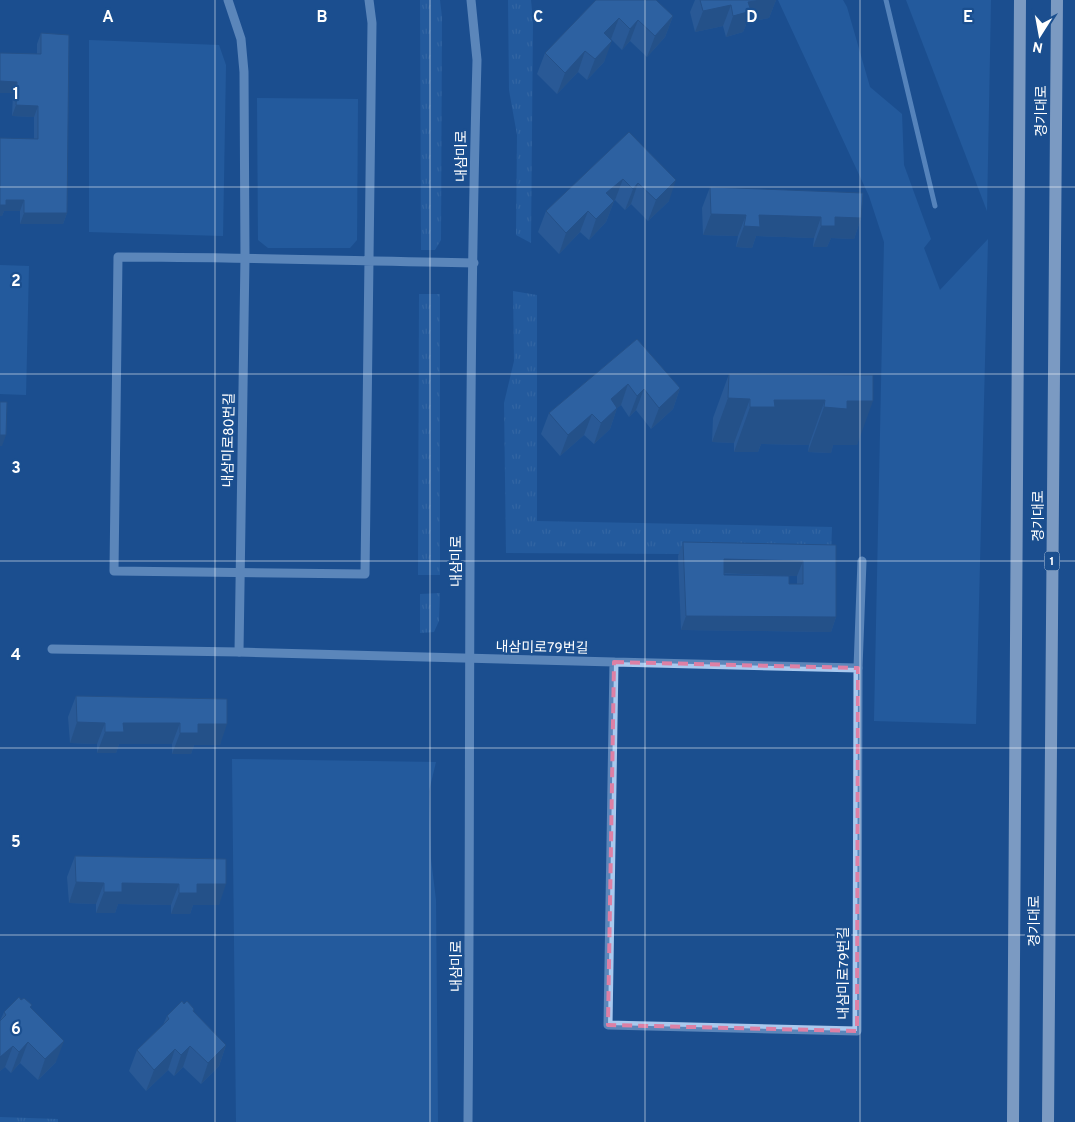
<svg xmlns="http://www.w3.org/2000/svg" width="1075" height="1122" font-family="Overpass,'Noto Sans KR',sans-serif">
<defs>
<pattern id="grass-tufts" width="24" height="20" patternUnits="userSpaceOnUse" patternTransform="scale(1.25)"><rect width="24" height="20" fill="#2e69ad"/><path d="M3 7l-1-3M5 7V3M7 7l1-3M15 17l-1-3M17 17v-4M19 17l1-3" fill="none" stroke="#4d80b9"/></pattern>
</defs>
<rect width="100%" height="100%" fill="#1b4f8f"/>
<g fill="url(#grass-tufts)">
<path d="M420 0H440L442 17 441 240 435 250H421Z"/>
<path d="M508 0H531L533 20 531 243 516 235 517 135 509 90Z"/>
<path d="M513 291 537 295V521L832 527 831 555 506 553 504 403 514 361Z"/>
<path d="M419 294H440V575H418Z"/>
<path d="M440 593 439 621 434 632 420 633V594Z"/>
<path d="M0 1117 58 1119V1122H0Z"/>
</g>
<g fill="#2e69ad">
<path d="M778 0H843L847 7 870 87 902 114 904 165 931 239 924 248 940 290 988 239 976 724 874 721 884 242 869 196Z"/>
<path d="M906 0H991L987 211Z"/>
<path d="M89 40 219 45 226 65 223 236 89 232Z"/>
<path d="M257 98 358 99 357 240 350 248H268L258 240Z"/>
<path d="M0 265 29 266 26 395 0 394Z"/>
<path d="M232 759 436 762 429 791 431 859 436 900 438 1122H236Z"/>
</g>
<g fill="none" stroke-linecap="round" stroke-linejoin="round">
<path stroke="#9cc4f0" stroke-width="5" d="M886 0 935 206"/>
<g stroke="#a9c9ee" stroke-width="9">
<path d="M228 0 241 39 244 72 245 257 239 652 614 662 608 1025 857 1031 858 668 614 662"/>
<path d="M369 0 372 23 365 574 114 571 118 257C237 257 355 261 474 263"/>
<path d="M52 649 239 652"/>
<path d="M858 668 862 561"/>
<path d="M468 1122C471 768 467 414 477 60L471 0"/>
</g>
<g stroke="#f0f6ff" stroke-width="12">
<path d="M1013 1122 1020 0"/>
<path d="M1048 1122 1057 0"/>
</g>
</g>
<g fill="#3a679d" fill-rule="evenodd">
<path d="M596 0 673 16 665 37 647 57 630 41 622 50 611 39 604 62 587 80 578 72 557 94 537 74 545 53Z"/>
<path d="M695 0H776L769 18 747 22 743 32 726 37 723 26 695 32 690 12Z"/>
<path d="M41 33 67 213 63 224H20V211H4L2 216H0L34 139V117L12 116 13 93H0V53L37 54V44Z"/>
<path d="M629 132 669 201 648 221 631 204 625 210 615 200 614 201 606 222 589 240 580 232 559 254 538 232 546 211Z"/>
<path d="M710 187 861 218 854 239 831 238 827 247H813L814 238 756 236 752 248 736 247 738 236 703 235 702 208Z"/>
<path d="M637 339 680 388 673 409 651 429 636 410 629 417 621 405 617 408 610 429 594 444 584 435 560 456 541 434 549 413Z"/>
<path d="M729 374 873 375 857 445H833L831 453 808 452 809 445 761 444 758 452H734V443L712 442 713 418Z"/>
<path d="M683 542 836 545V617L831 632 681 630 678 556ZM724 574 797 576V584H789L724 575Z"/>
<path d="M76 696 227 699 220 745H194L191 754H172V744H119L116 753H97V744L70 743 68 717Z"/>
<path d="M75 856 226 859 219 905H193L190 914H171V905L118 904 115 913H96V904L69 903 67 877Z"/>
<path d="M184 1004 194 1009V1012L226 1045 219 1066 201 1084 183 1067 174 1076 168 1070 146 1091 129 1071 137 1050 163 1025 167 1016Z"/>
<path d="M31 1008 56 1062 38 1080 20 1063 11 1073 5 1067 0 1071V1021L4 1012Z"/>
</g>
<g fill="#305480">
<path d="M761 0H776L769 18 747 22 743 32 726 37 733 16 748 2Z"/>
<path d="M731 5 723 26 695 32 703 11Z"/>
<path d="M673 16 665 37 647 57 655 36Z"/>
<path d="M619 18 611 39 596 54 604 33Z"/>
<path d="M638 20 630 41 622 50 630 29Z"/>
<path d="M612 41 604 62 587 80 595 59Z"/>
<path d="M585 51 578 72 557 94 565 73Z"/>
<path d="M0 81 17 82 13 93H0Z"/>
<path d="M16 105 38 106 34 117 12 116Z"/>
<path d="M623 179 615 200 599 214 606 193Z"/>
<path d="M676 180 669 201 648 221 656 200Z"/>
<path d="M638 183 631 204 625 210 633 189Z"/>
<path d="M6 200H24L20 211H4L2 216H0V205Z"/>
<path d="M614 201 606 222 589 240 596 219Z"/>
<path d="M588 211 580 232 559 254 566 233Z"/>
<path d="M24 213H67L63 224H20Z"/>
<path d="M711 214 746 215 738 236 703 235Z"/>
<path d="M759 215 821 217 814 238 756 236 752 248 736 247 744 226Z"/>
<path d="M835 217 861 218 854 239 831 238 827 247H813L821 226Z"/>
<path d="M628 384 621 405 603 420 611 399Z"/>
<path d="M680 388 673 409 651 429 659 408Z"/>
<path d="M644 389 636 410 629 417 637 396Z"/>
<path d="M728 398 750 399 734 443 712 442Z"/>
<path d="M774 400H825L809 445 761 444 758 452H734L750 407Z"/>
<path d="M847 401H873L857 445H833L831 453 808 452 824 407Z"/>
<path d="M617 408 610 429 594 444 601 423Z"/>
<path d="M592 414 584 435 560 456 568 435Z"/>
<path d="M0 435H6L2 446H0Z"/>
<path d="M724 559 803 561 797 576 719 573Z"/>
<path d="M686 616 836 617 831 632 681 630Z"/>
<path d="M77 722 105 723 97 744 70 743Z"/>
<path d="M123 723H180L172 744H119L116 753H97L105 732Z"/>
<path d="M198 724H227L220 745H194L191 754H172L180 733Z"/>
<path d="M76 882 104 883 96 904 69 903Z"/>
<path d="M122 883 179 884 171 905 118 904 115 913H96L104 892Z"/>
<path d="M197 884H226L219 905H193L190 914H171L179 893Z"/>
<path d="M64 1041 56 1062 38 1080 45 1059Z"/>
<path d="M28 1042 20 1063 11 1073 19 1052Z"/>
<path d="M226 1045 219 1066 201 1084 208 1063Z"/>
<path d="M13 1046 5 1067 0 1071V1057Z"/>
<path d="M190 1046 183 1067 174 1076 181 1055Z"/>
<path d="M175 1049 168 1070 146 1091 154 1070Z"/>
</g>
<g fill="#4478b7" stroke="#305480" fill-rule="evenodd">
<path d="M596 0H656L673 16 655 36 638 20 630 29 619 18 604 33 612 41 595 59 585 51 565 73 545 53Z"/>
<path d="M700 0H761L748 2 751 11 733 16 731 5 703 11Z"/>
<path d="M41 33 69 35 67 213H24V200H6V205H0V138L38 139V106L16 105 17 82 0 81V53L41 54Z"/>
<path d="M629 132 676 180 656 200 638 183 633 189 623 179 606 193 614 201 596 219 588 211 566 233 546 211Z"/>
<path d="M710 187 863 193 861 218 835 217V226H821V217L759 215 760 227 744 226 746 215 711 214Z"/>
<path d="M637 339 680 388 659 408 644 389 637 396 628 384 611 399 617 408 601 423 592 414 568 435 549 413Z"/>
<path d="M729 374 873 375V401H847V409L824 407 825 400H774L775 407H750V399L728 398Z"/>
<path d="M0 402H7L6 435H0Z"/>
<path d="M683 542 836 545V617L686 616ZM724 559 803 561V584H789V576L724 575Z"/>
<path d="M76 696 227 699V724H198V733H180V723H123L124 732H105V723L77 722Z"/>
<path d="M75 856 226 859V884H197V893H179V884L122 883V892H104V883L76 882Z"/>
<path d="M19 997 21 1000 24 998 32 1005 30 1007 64 1041 45 1059 28 1042 19 1052 13 1046 0 1057V1021L6 1015 4 1012Z"/>
<path d="M182 1001 184 1004 187 1001 194 1009 193 1011 226 1045 208 1063 190 1046 181 1055 175 1049 154 1070 137 1050 169 1019 167 1016Z"/>
</g>
<path d="M0 0H1075V1122H0ZM614 662 858 668 857 1031 608 1025Z" fill="#1b4f8f" fill-opacity=".55" fill-rule="evenodd"/>
<path fill="none" stroke="#dd80a5" stroke-width="4" stroke-dasharray="10 6" stroke-linejoin="round" d="M614 662 858 668 857 1031 608 1025Z"/>
<path fill="none" stroke="#fff" stroke-width="1" stroke-opacity="0.55" d="M215 0V1122M430 0V1122M645 0V1122M860 0V1122M0 187H1075M0 374H1075M0 561H1075M0 748H1075M0 935H1075"/>
<g text-anchor="middle" stroke-width="4.5" stroke-linejoin="round" paint-order="stroke">
<rect fill="#1b4f8f" stroke="#bbcadd" stroke-width="1" x="1044.5" y="551.5" width="15" height="19" rx="4"/>
<g font-size="12" font-weight="bold" fill="#fff">
<text x="1052" y="565">1</text>
</g>
<g font-size="14" fill="#fff" stroke="#1b4f8f">
<text transform="translate(1041 111) rotate(-90)" y="5">경기대로</text>
<text transform="translate(461 156) rotate(-90)" y="5">내삼미로</text>
<text transform="translate(228 440) rotate(-89)" y="5">내삼미로80번길</text>
<text transform="translate(1038 516) rotate(-90)" y="5">경기대로</text>
<text transform="translate(456 561) rotate(-90)" y="5">내삼미로</text>
<text transform="translate(542 647) rotate(1)" y="5">내삼미로79번길</text>
<text transform="translate(1034 921) rotate(-90)" y="5">경기대로</text>
<text transform="translate(456 966) rotate(-90)" y="5">내삼미로</text>
<text transform="translate(843 973) rotate(-90)" y="5">내삼미로79번길</text>
</g>
</g>
<g font-size="16" text-anchor="middle" font-weight="bold" fill="#fff" stroke="#1b4f8f" stroke-width="4.5" stroke-linejoin="round" paint-order="stroke">
<text x="108" y="22">A</text>
<text x="322" y="22">B</text>
<text x="538" y="22">C</text>
<text x="752" y="22">D</text>
<text x="968" y="22">E</text>
<text x="16" y="99">1</text>
<text x="16" y="286">2</text>
<text x="16" y="473">3</text>
<text x="16" y="660">4</text>
<text x="16" y="847">5</text>
<text x="16" y="1034">6</text>
</g>
<g transform="translate(1040 35) rotate(191)" stroke="#1b4f8f" stroke-width="4" paint-order="stroke">
<path d="M0-4L9 19L0 12L-9 19Z" fill="#ffffff"/>
<text y="-8" font-size="14" font-weight="bold" text-anchor="middle" fill="#ffffff">N</text>
</g>
</svg>
